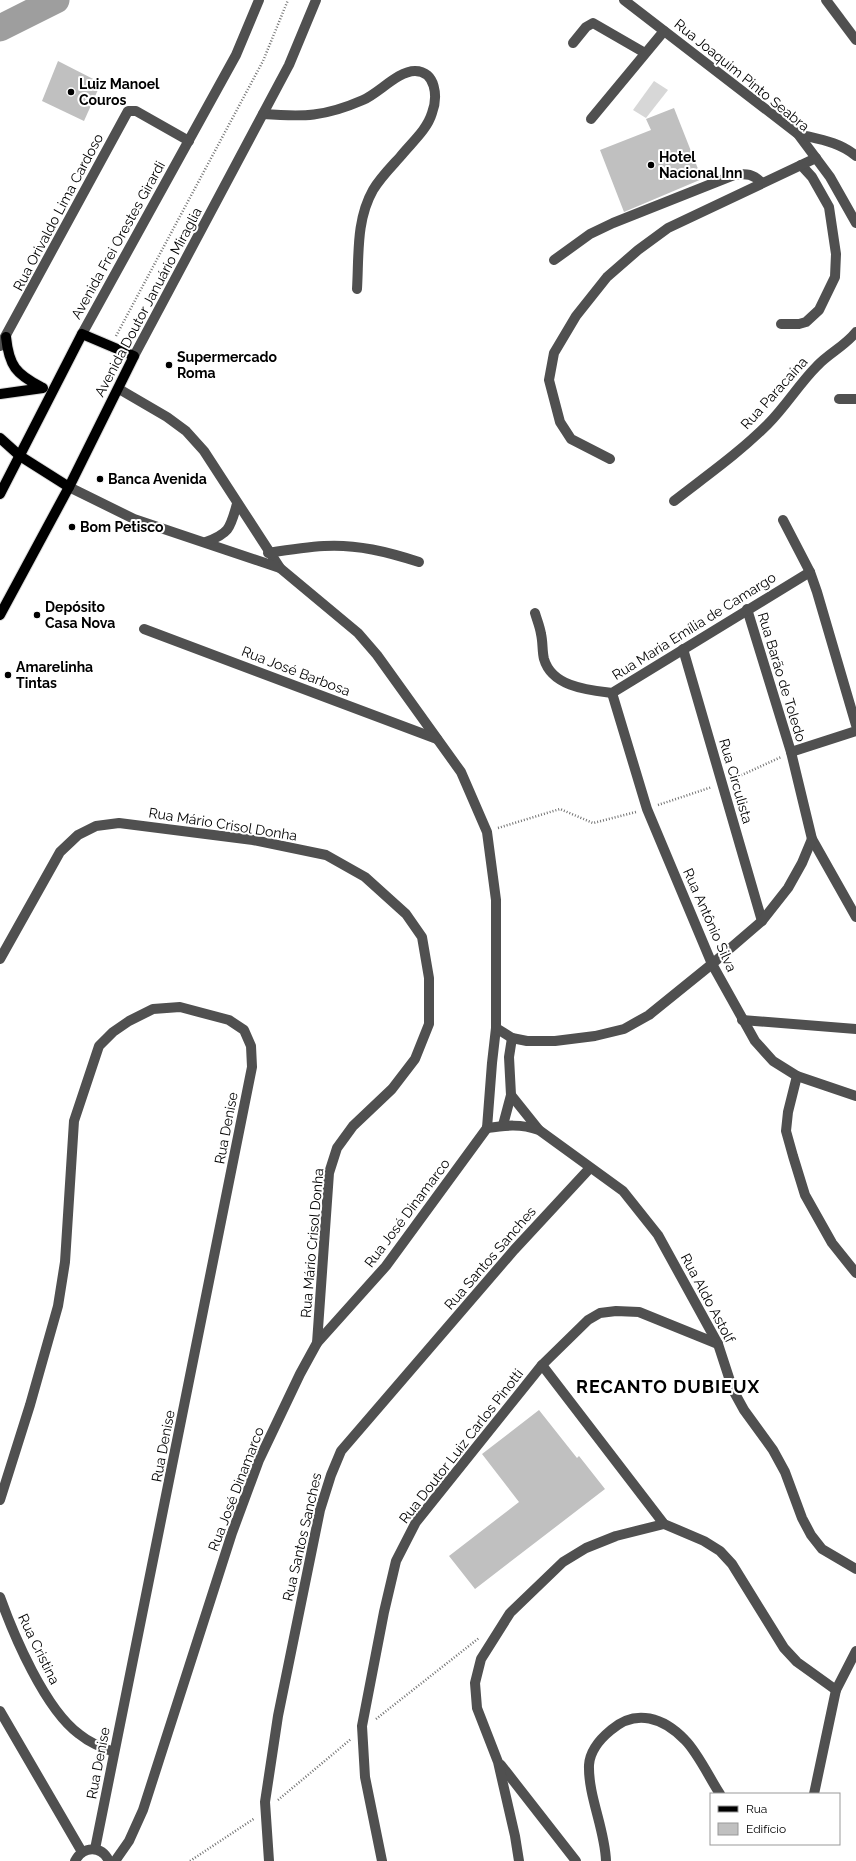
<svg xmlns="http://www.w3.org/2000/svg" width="856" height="1861" font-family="Raleway,sans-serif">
<rect width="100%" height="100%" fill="#fff"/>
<path fill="#d7d7d7" d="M654 81 668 90 646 118 633 110Z"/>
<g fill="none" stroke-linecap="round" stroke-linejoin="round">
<path stroke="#9e9e9e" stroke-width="27" d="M0 28 56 0"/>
</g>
<g fill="#c0c0c0">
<path d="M58 61 101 83 84 121 42 101Z"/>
<path d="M674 108 702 179 624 212 600 150 651 130 646 119Z"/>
<path d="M539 1410 577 1458 579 1456 605 1489 475 1589 449 1556 519 1502 482 1454Z"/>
</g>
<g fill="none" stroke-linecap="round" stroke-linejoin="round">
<g stroke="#dbdbdb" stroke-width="12">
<g id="major">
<path d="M6 337C9 366 16 374 41 387"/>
<path d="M0 394 43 388"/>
<path d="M0 438 20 456 69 487"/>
<path d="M0 494 82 334 134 356 69 487 0 615"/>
</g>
</g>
<g stroke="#727272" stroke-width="2.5" stroke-dasharray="1 2" stroke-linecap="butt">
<path d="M116 336 263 61 288 0"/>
<path d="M733 779 781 757"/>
<path d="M658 805 712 787"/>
<path d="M498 828 560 809 593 823 636 812"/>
<path d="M376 1719 479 1638"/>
<path d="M278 1800 351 1739"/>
<path d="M190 1861 255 1818"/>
</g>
<g stroke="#505050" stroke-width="10">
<path d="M624 0 798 134 830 177 856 223"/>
<path d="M826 0 856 40"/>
<path d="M573 43 586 27 593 23 645 53"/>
<path d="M263 114C304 117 324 117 363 100 379 93 398 71 415 71 436 71 438 97 432 113 427 130 411 143 400 157 391 167 380 178 373 190 356 220 359 255 357 289"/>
<path d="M591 119 664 31"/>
<path d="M798 134C818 139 840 142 856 156"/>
<path d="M554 260 590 234 613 223 734 175C747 173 753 174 762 183"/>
<path d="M781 324H799L806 322 819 310 835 277 836 254 829 207 812 177 801 165"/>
<path d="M82 334 236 55 259 0"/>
<path d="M0 346 128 111H136L189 141"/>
<path d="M134 356 289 65 316 0"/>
<path d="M119 389 167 417 186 431 204 451 280 568 358 633 377 655 461 772 487 832 496 900V1028L492 1063 487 1128"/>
<path d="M839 399H856"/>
<path d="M610 459 571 439 560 422 549 380 554 353 576 316 607 277 638 250 668 228 816 158"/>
<path d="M69 487 134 519 280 568"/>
<path d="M674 501C706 476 739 453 768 424 786 406 799 384 817 366 829 353 845 346 856 332"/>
<path d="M783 520 810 572 817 592 856 725"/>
<path d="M206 542C230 533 230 528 237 504"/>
<path d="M268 553C287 550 306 547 324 546 357 544 388 552 419 562"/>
<path d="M747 609 791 752 812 839 856 917"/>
<path d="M535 613C537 620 540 627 541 634 543 642 542 651 544 659 552 687 588 690 612 693L810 572"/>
<path d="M144 629 437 739"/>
<path d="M683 649 762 921"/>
<path d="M612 693 647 809 712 964 755 1041 773 1061 797 1076 856 1096"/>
<path d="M791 752 856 731"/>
<path d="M0 959 60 852 78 835 96 826 119 823 253 840 326 855 365 877 406 914 422 937 429 978V1024L415 1059 392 1089 353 1126 337 1148 329 1173 317 1343"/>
<path d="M742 1020 856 1029"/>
<path d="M496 1028 512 1038 527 1041H555L595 1036 624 1029 649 1015 712 964 762 921 788 888 802 863 812 839"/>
<path d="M797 1076 788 1112 786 1131 793 1156 805 1195 832 1243 856 1273"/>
<path d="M511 1095 539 1130"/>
<path d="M503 1125 511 1095 509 1057 512 1038"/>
<path d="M487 1128C506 1125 521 1124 539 1130L623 1191 658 1235 718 1344 733 1390 744 1410 773 1450 785 1472 802 1518 811 1535 822 1549 856 1569"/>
<path d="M542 1365 664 1524 704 1541 720 1551 732 1564 784 1648 797 1662 836 1690"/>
<path d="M0 1500 30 1405 58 1306 65 1262 74 1121 99 1046 113 1032 129 1021 153 1009 180 1007 229 1020 244 1030 251 1046 252 1067 95 1849"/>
<path d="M0 1597C14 1636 45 1709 79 1734 90 1743 101 1747 114 1752"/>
<path d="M0 1711 82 1852"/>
<path d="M501 1765 576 1861"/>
<path d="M814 1794 836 1690 856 1651"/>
<path d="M75 1861C83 1846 101 1845 109 1861"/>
<path d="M115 1861 129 1841 143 1810 232 1533 259 1460 300 1374 317 1343 386 1266 487 1128"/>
<path d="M269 1861 265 1802 278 1716 320 1510 331 1475 341 1451 514 1250 590 1168"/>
<path d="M382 1861 365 1777 362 1726 384 1612 396 1561 416 1522 542 1365 588 1320 600 1313 616 1311 639 1312 718 1344"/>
<path d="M519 1861 515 1836 498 1762 477 1708 475 1683 481 1659 510 1613 563 1562 586 1548 616 1536 664 1524"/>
<path d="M606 1861C605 1829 588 1796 589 1765 590 1750 600 1739 611 1730 636 1708 664 1718 685 1740 698 1753 710 1779 720 1794"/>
</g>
<use href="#major" stroke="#000" stroke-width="10"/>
</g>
<g fill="#000" stroke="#fff" stroke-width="1.5">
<circle cx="71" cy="92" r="4"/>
<circle cx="651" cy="165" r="4"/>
<circle cx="169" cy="365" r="4"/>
<circle cx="100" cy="479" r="4"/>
<circle cx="72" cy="527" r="4"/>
<circle cx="37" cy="615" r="4"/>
<circle cx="8" cy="675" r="4"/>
</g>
<g text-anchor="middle" stroke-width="4" stroke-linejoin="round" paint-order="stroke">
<g font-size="14" fill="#000" stroke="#fff">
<text transform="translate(742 75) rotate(39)" y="5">Rua Joaquim Pinto Seabra</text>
<text transform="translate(58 212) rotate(-62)" y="5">Rua Orivaldo Lima Cardoso</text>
<text transform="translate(118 240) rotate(-61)" y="5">Avenida Frei Orestes Girardi</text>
<text transform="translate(148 302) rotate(-62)" y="5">Avenida Doutor Januário Miraglia</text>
<text transform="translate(774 393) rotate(-48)" y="5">Rua Paracaína</text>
<text transform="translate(694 626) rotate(-32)" y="5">Rua Maria Emília de Camargo</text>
<text transform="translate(296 671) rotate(21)" y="5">Rua José Barbosa</text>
<text transform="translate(782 677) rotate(73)" y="5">Rua Barão de Toledo</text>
<text transform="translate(736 781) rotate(74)" y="5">Rua Circulista</text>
<text transform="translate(223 824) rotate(9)" y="5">Rua Mário Crisol Donha</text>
<text transform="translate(710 920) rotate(66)" y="5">Rua Antônio Silva</text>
<text transform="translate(226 1128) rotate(-79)" y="5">Rua Denise</text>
<text transform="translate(407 1213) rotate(-53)" y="5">Rua José Dinamarco</text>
<text transform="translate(312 1243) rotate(-85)" y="5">Rua Mário Crisol Donha</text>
<text transform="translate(490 1258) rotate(-49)" y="5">Rua Santos Sanches</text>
<text transform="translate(708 1298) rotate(62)" y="5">Rua Aldo Astolf</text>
<text transform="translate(163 1446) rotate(-79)" y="5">Rua Denise</text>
<text transform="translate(461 1446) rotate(-52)" y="5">Rua Doutor Luiz Carlos Pinotti</text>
<text transform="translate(236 1489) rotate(-69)" y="5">Rua José Dinamarco</text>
<text transform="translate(302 1537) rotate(-77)" y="5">Rua Santos Sanches</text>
<text transform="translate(39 1649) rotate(64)" y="5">Rua Cristina</text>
<text transform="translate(98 1763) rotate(-79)" y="5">Rua Denise</text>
</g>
<g font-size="14" font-weight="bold" fill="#000" stroke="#fff" text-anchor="start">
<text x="79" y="89">Luiz Manoel<tspan x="79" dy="16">Couros</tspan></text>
<text x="659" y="162">Hotel<tspan x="659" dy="16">Nacional Inn</tspan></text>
<text x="177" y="362">Supermercado<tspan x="177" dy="16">Roma</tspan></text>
<text x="108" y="484">Banca Avenida</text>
<text x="80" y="532">Bom Petisco</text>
<text x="45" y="612">Depósito<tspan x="45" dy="16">Casa Nova</tspan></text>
<text x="16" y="672">Amarelinha<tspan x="16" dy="16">Tintas</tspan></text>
</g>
<g font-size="18" font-weight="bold" letter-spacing="1" fill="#000" stroke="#fff">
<text x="668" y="1393">RECANTO DUBIEUX</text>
</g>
</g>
<rect x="710" y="1793" width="130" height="52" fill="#ffffff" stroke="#999999"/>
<rect x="718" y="1806" width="20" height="6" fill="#000000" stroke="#999999"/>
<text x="746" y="1813" font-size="12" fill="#000000">Rua</text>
<rect x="718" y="1823" width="20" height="12" fill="#c0c0c0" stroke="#999999"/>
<text x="746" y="1833" font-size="12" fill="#000000">Edifício</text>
</svg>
